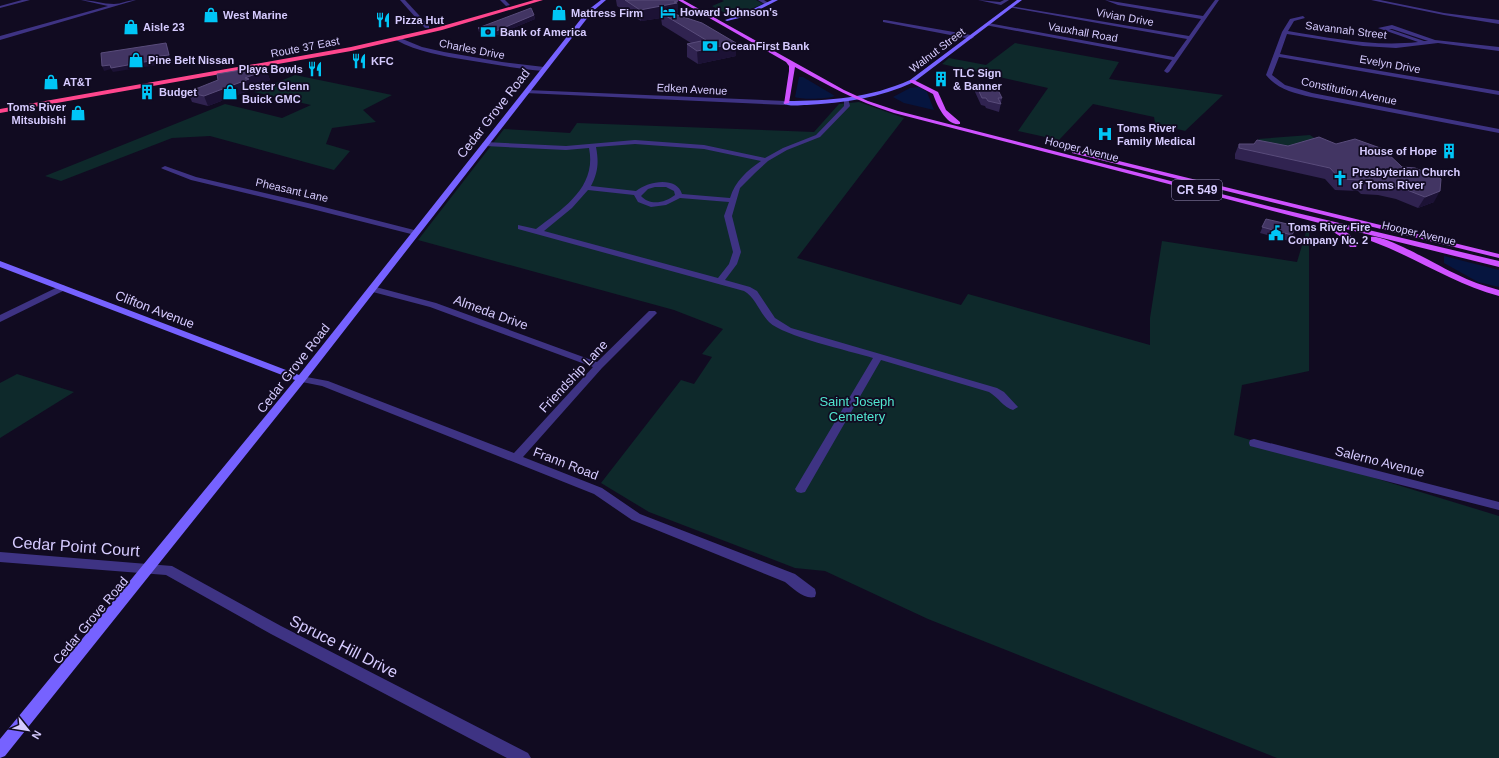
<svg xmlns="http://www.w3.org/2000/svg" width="1499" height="758" font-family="Helvetica,sans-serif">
<rect width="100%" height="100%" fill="#110b21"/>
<g fill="#0e292b">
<path d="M722 0H756L763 4 734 16 729 15 712 6 724 1Z"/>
<path d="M1015 43 1119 62 1109 79 1223 95 1185 131 1155 123 1154 117 1093 104 1059 140 1018 131 1048 88 942 64 949 58 986 65Z"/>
<path d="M295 75 392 95 363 110 376 122 332 128 326 144 350 151 334 170 210 136 172 138 61 181 45 176 225 104 282 118 311 105 254 92Z"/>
<path d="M859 102 904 118 797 258 961 305 968 294 1150 345V318L1162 241 1297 262 1309 222V371L1242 385 1234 435 1499 516V758H1277L928 619 825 571 795 568 649 512 601 483 681 380 694 384 712 357 702 354 723 329 674 310 418 240 504 129 570 133 577 123 814 132 839 104Z"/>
<path d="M1310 135 1323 144 1270 148 1258 139Z"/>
<path d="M17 374 74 392 0 438V383Z"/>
</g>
<g fill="#06153f">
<path d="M799 77H803L835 96C828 99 802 100 795 97Z"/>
<path d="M919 87 927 92 934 110 904 103 893 97 910 88Z"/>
<path d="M1444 256 1499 270V287L1478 282 1444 263Z"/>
</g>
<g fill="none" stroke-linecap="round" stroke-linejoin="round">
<g fill="#3e3383" fill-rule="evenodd">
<path d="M22 0H30L0 8V6Z"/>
<path d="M81 0C92 0 103 4 114 4 121 4 128 0 136 0L0 40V36L108 6Z"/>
<path d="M400 0H405L429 26V28H425Z"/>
<path d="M500 0H505L510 5 506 6Z"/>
<path d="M758 0H764L770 4 766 5Z"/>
<path d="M978 0 1000 2 1004 0H1009L1001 5Z"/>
<path d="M1105 0 1203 16 1215 0H1219L1169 72 1167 73 1164 71 1172 60 985 25 988 23 1174 57 1187 39 1008 7 1010 6 1189 36 1201 19 1118 5Z"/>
<path d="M1371 0H1380L1444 13 1499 20V24L1444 15Z"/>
<path d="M1303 16 1305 18 1294 21 1288 31C1331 38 1374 47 1418 42L1378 28 1392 25 1435 40 1499 47V51L1438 43 1396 48 1363 46 1287 34 1280 54 1499 91V95L1279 57 1272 75 1285 85 1312 93 1499 129V133L1311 97C1294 93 1277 89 1266 75L1282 32 1290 19ZM1389 29H1392L1428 41H1424Z"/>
<path d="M885 20 971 35 974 37 971 39 883 22V20Z"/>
<path d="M396 38H400L422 47 444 52 502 62 544 67 547 69 544 71C518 69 493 64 467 60 443 56 418 52 396 40Z"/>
<path d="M527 90 786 101 789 103 786 105 525 93V91Z"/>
<path d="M844 98H848L850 106 820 137 787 150 768 161 755 173 740 188 732 216 741 252 737 264 725 280 750 287 757 291 775 318 791 328 997 388 1004 392 1018 407 1013 410C1004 408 998 397 989 392L881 360 805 492 801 493 797 492 795 489 873 358C850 351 783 336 769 322 759 312 756 298 744 291L518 229V225L536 229C564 208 597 187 589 148L566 150 485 146 482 144 485 142 566 146 635 140 704 145 765 158 783 148 816 135 844 106ZM635 144 704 149 761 161C747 171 735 181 730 198L682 194C677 176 648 181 636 191L591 186C598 173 599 162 596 147ZM655 187H666L674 191 675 195C665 203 650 206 641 196L648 189ZM588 190 634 195 638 202 651 207 666 205 680 198 729 202 724 216 733 252 729 264 718 278 544 231 572 208Z"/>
<path d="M165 166 196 177 312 204 418 231 419 233 415 235 312 209 191 180 163 169 161 168Z"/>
<path d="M62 285 65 286 66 288 65 290 0 322V315Z"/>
<path d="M372 286 436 303 597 362 649 311H655L657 313 602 368 523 457 602 488 640 514 795 574 815 589 816 593 815 597C804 600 793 588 785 582L632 520 594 494 322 386 297 381 296 379 301 376 328 381 514 453 593 367 430 307 369 291 368 289Z"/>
<path d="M1254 439 1499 502V510L1250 446 1249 443 1250 440Z"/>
<path d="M0 552 172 566 281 626 528 753 531 758H507L271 634 166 575 0 562Z"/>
</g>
<g fill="#7662ff" fill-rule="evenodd">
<path d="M601 0H606L592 12 305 381 5 756 0 758V739L295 380 0 267V261L299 375 588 10Z"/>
<path d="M772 0H778L747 16 727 21 725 20 743 14Z"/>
<path d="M1017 0H1022L914 82C880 98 844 103 807 105 800 105 788 107 783 103L786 101C829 101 870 98 910 80Z"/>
</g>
<g fill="#cf52ff" fill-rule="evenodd">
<path d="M678 0H683L844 90 868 101 898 111 1272 207 1499 261V267L1338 227 1349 234 1357 245 1356 247H1350L1343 238 1327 228V225L894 113C856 101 829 86 795 67L789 103 784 104 789 71V66L786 62Z"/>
<path d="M910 80H914L938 92 946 110 960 122V124C946 126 937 105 933 94L910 82Z"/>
<path d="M1074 150 1499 254V258L1072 153V151Z"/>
<path d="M1371 237C1385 234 1440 267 1456 274 1470 281 1484 286 1499 290V296C1454 284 1415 257 1371 241Z"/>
</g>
<path fill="#ff468d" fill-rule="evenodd" d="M534 0H543L442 30 351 51 0 113V109L351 47 439 27Z"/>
</g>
<g fill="#302350">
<path d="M616 0H676L678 12 677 13V15L736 43V56L698 64 687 57V44L691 43 662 25 661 18 641 21 617 6Z"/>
<path d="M534 15 535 19 497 35 479 32 478 28Z"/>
<path d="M268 75 270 80 252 86 253 89 208 106 192 102 188 92Z"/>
<path d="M976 85 1002 98 999 112 986 108 985 106 981 105 975 92Z"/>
<path d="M1319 137 1434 202 1418 208 1396 199 1378 195 1361 194 1358 191 1335 190 1325 179 1235 159V154L1239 144 1288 146Z"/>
<path d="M1266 219 1292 235 1289 241 1260 233Z"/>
</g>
<g fill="#1c1235">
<path d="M678 1V12L677 13V15L661 13V18L641 21 640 10Z"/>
<path d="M534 15 535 19 497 35 496 31Z"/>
<path d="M166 43 168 48 171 60 162 61 163 64 113 72 111 69 104 71 102 66 160 56Z"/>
<path d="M736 43V56L698 64 697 51Z"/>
<path d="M265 66 270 80 252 86 253 89 208 106 204 96 245 78Z"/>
<path d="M1440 191 1434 202 1418 208 1425 197Z"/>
</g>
<g fill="#423563" stroke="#594c7b">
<path d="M625 0H676L678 1 674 2 677 3 640 10Z"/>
<path d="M531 8 534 15 496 31 478 28Z"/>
<path d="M662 10 702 23 736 43 697 51 687 44 706 40 661 13Z"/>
<path d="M166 43 169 55 160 56 161 59 111 68 110 65 102 66 101 53Z"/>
<path d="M265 66 266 70 245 78 249 79 204 96 188 92 218 80 217 74Z"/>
<path d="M995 84 1002 98H998L1001 104 988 101 986 98H982L976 85Z"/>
<path d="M1319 137 1336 144 1355 139 1383 149 1402 167 1415 168 1427 173H1434L1441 179 1440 191 1425 197 1402 188 1384 184 1366 183 1363 180 1340 179 1330 168 1239 148V144H1254L1257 140 1288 146Z"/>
<path d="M1266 219 1296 226 1292 235 1262 227Z"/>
</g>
<defs>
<g id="hotel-bare" transform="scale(1.2)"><path d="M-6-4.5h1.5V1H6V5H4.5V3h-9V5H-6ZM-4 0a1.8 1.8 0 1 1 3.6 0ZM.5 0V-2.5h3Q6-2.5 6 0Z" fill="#00c6f6" stroke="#110b21" stroke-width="2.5" paint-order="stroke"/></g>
<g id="shop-bare" transform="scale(1.2)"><path d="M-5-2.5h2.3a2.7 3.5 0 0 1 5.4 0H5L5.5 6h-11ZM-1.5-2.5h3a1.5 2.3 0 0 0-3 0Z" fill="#00c6f6" stroke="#110b21" stroke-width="2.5" paint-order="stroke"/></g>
<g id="restaurant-bare" transform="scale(1.2)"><path d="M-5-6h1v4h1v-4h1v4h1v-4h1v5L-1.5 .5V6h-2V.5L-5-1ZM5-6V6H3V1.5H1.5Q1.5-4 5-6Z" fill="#00c6f6" stroke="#110b21" stroke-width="2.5" paint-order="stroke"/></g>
<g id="bank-bare" transform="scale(1.2)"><path d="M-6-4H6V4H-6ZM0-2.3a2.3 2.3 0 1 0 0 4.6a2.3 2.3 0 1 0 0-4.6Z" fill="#00c6f6" stroke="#110b21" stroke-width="2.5" paint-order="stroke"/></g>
<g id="building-bare" transform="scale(1.2)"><path d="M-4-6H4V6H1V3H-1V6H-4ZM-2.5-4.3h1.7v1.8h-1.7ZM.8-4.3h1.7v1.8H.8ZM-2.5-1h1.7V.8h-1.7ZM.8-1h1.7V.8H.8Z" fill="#00c6f6" stroke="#110b21" stroke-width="2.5" paint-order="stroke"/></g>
<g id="hospital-bare" transform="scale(1.2)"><path d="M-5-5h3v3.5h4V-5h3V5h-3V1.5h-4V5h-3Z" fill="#00c6f6" stroke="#110b21" stroke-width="2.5" paint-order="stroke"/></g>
<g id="church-bare" transform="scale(1.2)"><path d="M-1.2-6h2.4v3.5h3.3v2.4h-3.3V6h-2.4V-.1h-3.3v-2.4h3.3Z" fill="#00c6f6" stroke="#110b21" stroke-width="2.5" paint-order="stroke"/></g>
<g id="civic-bare" transform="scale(1.2)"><path d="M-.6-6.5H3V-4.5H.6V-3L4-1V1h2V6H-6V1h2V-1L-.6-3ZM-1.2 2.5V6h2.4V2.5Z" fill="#00c6f6" stroke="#110b21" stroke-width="2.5" paint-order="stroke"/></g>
</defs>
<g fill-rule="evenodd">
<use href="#hotel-bare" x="668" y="12"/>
<use href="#shop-bare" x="559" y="13"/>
<use href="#shop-bare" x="211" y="15"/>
<use href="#restaurant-bare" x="383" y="20"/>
<use href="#shop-bare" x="131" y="27"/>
<use href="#bank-bare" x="488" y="32"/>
<use href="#bank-bare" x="710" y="46"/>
<use href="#shop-bare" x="136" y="60"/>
<use href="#restaurant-bare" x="359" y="61"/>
<use href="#restaurant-bare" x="315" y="69"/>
<use href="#building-bare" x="941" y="79"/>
<use href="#shop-bare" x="51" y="82"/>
<use href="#building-bare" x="147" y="92"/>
<use href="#shop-bare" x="230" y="92"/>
<use href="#shop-bare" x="78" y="113"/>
<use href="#hospital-bare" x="1105" y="134"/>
<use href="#building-bare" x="1449" y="151"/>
<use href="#church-bare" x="1340" y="178"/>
<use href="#civic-bare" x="1276" y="233"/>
</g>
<g text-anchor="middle" stroke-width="3.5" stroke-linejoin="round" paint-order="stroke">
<g font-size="11" font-weight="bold" fill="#d6cbff" stroke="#110b21" text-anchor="start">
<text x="680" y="16">Howard Johnson's</text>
<text x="571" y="17">Mattress Firm</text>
<text x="223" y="19">West Marine</text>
<text x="395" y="24">Pizza Hut</text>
<text x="143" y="31">Aisle 23</text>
<text x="500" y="36">Bank of America</text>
<text x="722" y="50">OceanFirst Bank</text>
<text x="148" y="64">Pine Belt Nissan</text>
<text x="371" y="65">KFC</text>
<text x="303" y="73" text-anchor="end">Playa Bowls</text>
<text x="953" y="77">TLC Sign<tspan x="953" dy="13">&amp; Banner</tspan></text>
<text x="63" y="86">AT&amp;T</text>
<text x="242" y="90">Lester Glenn<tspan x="242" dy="13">Buick GMC</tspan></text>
<text x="159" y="96">Budget</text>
<text x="66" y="111" text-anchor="end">Toms River<tspan x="66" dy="13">Mitsubishi</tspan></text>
<text x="1117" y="132">Toms River<tspan x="1117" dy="13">Family Medical</tspan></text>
<text x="1437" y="155" text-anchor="end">House of Hope</text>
<text x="1352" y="176">Presbyterian Church<tspan x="1352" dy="13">of Toms River</tspan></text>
<text x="1288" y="231">Toms River Fire<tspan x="1288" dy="13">Company No. 2</tspan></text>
</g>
<g font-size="11" fill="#d6cbff" stroke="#110b21">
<text transform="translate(1125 17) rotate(10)" y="4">Vivian Drive</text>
<text transform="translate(1346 30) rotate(7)" y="4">Savannah Street</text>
<text transform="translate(1083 32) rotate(10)" y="4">Vauxhall Road</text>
<text transform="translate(305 47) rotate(-11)" y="4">Route 37 East</text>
<text transform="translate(472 49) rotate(11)" y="4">Charles Drive</text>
<text transform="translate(937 50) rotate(-37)" y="4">Walnut Street</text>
<text transform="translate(1390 64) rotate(10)" y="4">Evelyn Drive</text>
<text transform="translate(692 89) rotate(3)" y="4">Edken Avenue</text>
<text transform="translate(1349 91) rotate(12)" y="4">Constitution Avenue</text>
<text transform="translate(1082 149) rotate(14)" y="4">Hooper Avenue</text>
<text transform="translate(292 190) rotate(13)" y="4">Pheasant Lane</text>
<text transform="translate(1419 233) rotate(13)" y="4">Hooper Avenue</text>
</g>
<rect fill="#110b21" stroke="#9b91bc" stroke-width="1" x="1172" y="180" width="50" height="20" rx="3"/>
<g font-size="12" font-weight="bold" fill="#d6cbff">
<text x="1197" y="194">CR 549</text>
</g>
<g font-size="13" fill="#d6cbff" stroke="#110b21">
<text transform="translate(493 113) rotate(-52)" y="5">Cedar Grove Road</text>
<text transform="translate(155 309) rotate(21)" y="5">Clifton Avenue</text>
<text transform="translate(491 312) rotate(20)" y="5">Almeda Drive</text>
<text transform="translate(293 368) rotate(-52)" y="5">Cedar Grove Road</text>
<text transform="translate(573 376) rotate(-47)" y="5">Friendship Lane</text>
<text transform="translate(1380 461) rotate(14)" y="5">Salerno Avenue</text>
<text transform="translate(566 463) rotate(21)" y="5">Frann Road</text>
<text transform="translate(90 620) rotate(-50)" y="5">Cedar Grove Road</text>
</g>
<g font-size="13" fill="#50e6cf" stroke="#110b21">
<text x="857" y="406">Saint Joseph<tspan x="857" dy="15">Cemetery</tspan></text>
</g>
<g font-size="16" fill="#d6cbff" stroke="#110b21">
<text transform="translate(76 546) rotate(4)" y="6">Cedar Point Court</text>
<text transform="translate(344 646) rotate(27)" y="6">Spruce Hill Drive</text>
</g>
</g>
<g transform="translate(28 730) rotate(120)" stroke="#110b21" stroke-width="3" paint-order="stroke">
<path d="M0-3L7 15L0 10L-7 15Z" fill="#d6cbff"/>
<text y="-6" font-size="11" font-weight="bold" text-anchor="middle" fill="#d6cbff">N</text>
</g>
</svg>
